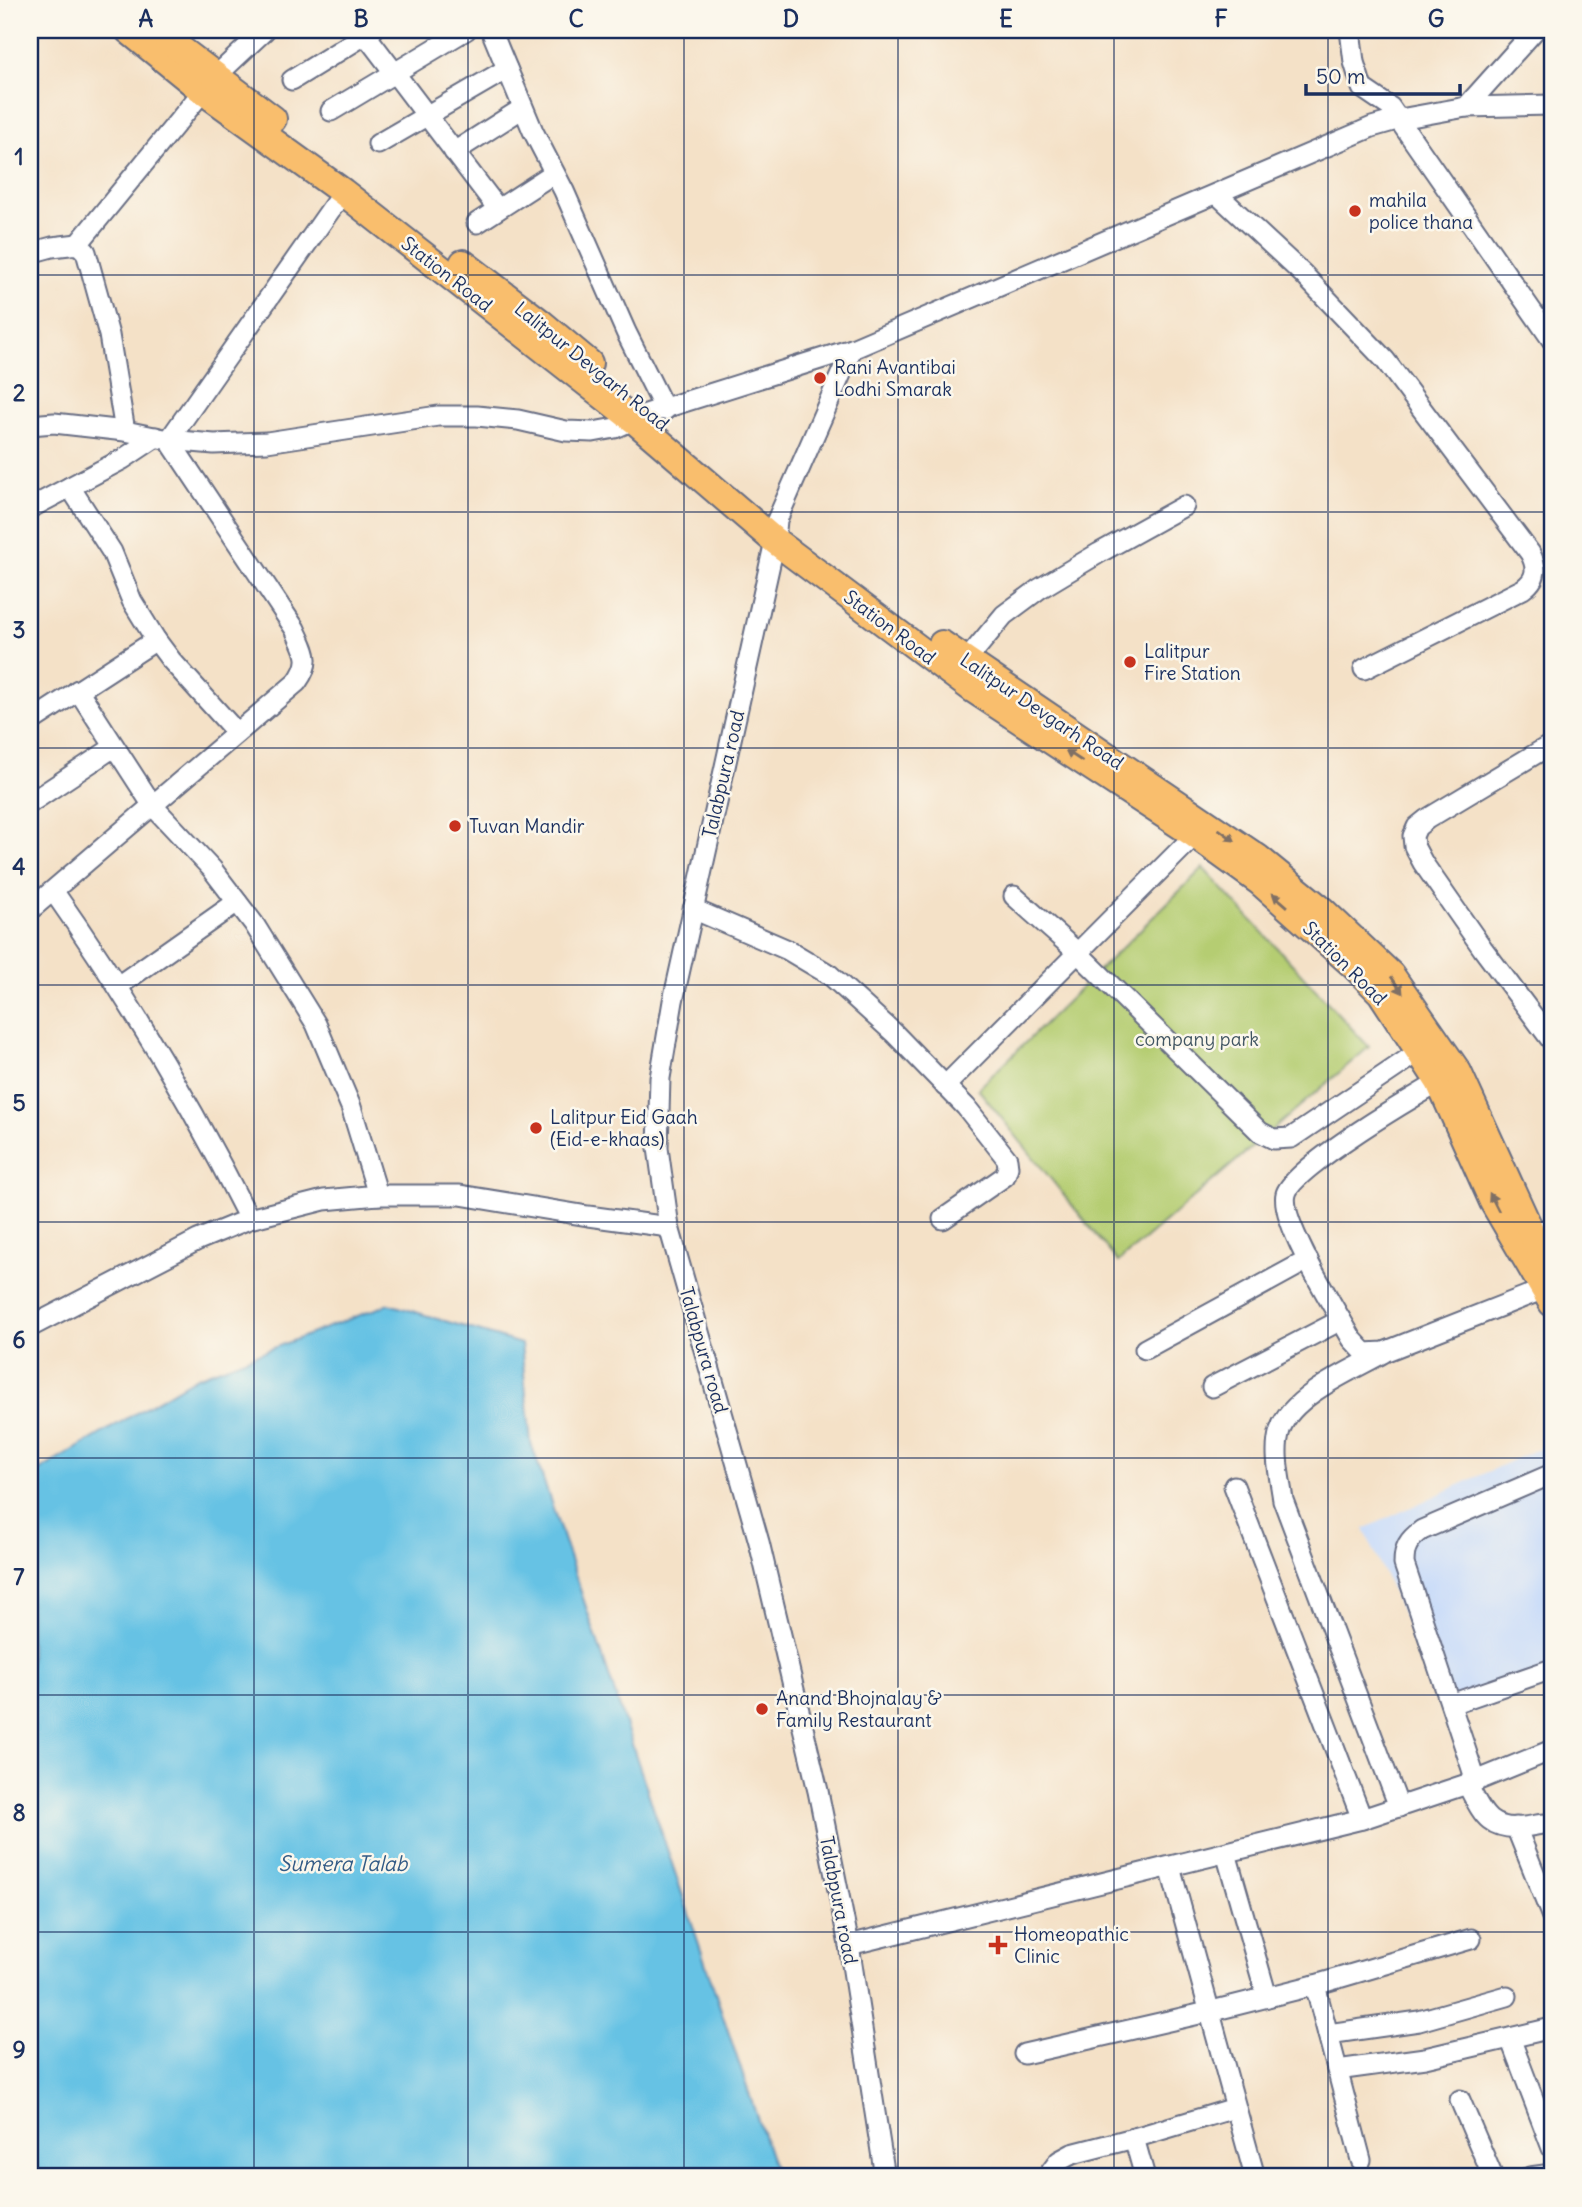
<svg xmlns="http://www.w3.org/2000/svg" width="1582" height="2207" font-family="Delius,sans-serif">
<rect width="100%" height="100%" fill="#fbf7ec"/>
<filter id="ink" filterUnits="userSpaceOnUse"><feTurbulence type="fractalNoise" baseFrequency=".0143" numOctaves="2"/><feDisplacementMap in="SourceGraphic" scale="14" xChannelSelector="R" yChannelSelector="G"/><feConvolveMatrix kernelMatrix="1 2 1 2 8 2 1 2 1" color-interpolation-filters="sRGB"/></filter>
<filter id="wash" filterUnits="userSpaceOnUse"><feTurbulence type="fractalNoise" baseFrequency=".00686" numOctaves="4" result="noise"/><feDisplacementMap in="SourceGraphic" scale="28" xChannelSelector="R" yChannelSelector="G"/><feGaussianBlur stdDeviation="1.57" result="paint"/><feColorMatrix in="noise" values="0 0 0 0 0 0 0 0 0 0 0 0 0 0 0 0 0 1.4 0 .05"/><feComposite in="paint" operator="in"/></filter>
<g filter="url(#wash)">
<rect width="100%" height="100%" fill="#f4e1c7"/>
<path fill="#c9dcf9" d="M1552 1442V1684L1451 1720 1364 1529Z"/>
<path fill="#b5cd72" stroke="#687e68" stroke-width="2" d="M1203 868 1369 1047 1118 1262 978 1089Z"/>
<path fill="#66c2e4" stroke="#4078a1" stroke-width="2" d="M389 1304 521 1344 531 1443 777 2177H30V1476L197 1377Z"/>
</g>
<g filter="url(#ink)">
<g fill="none" stroke-linecap="round" stroke-linejoin="round">
<g stroke="#676d83" stroke-width="23">
<g id="minor">
<path d="M362 30 498 209"/>
<path d="M491 30 533 131 564 191 626 332 665 410"/>
<path d="M1350 30 1354 62 1362 88 1390 107 1552 340"/>
<path d="M216 76 265 30"/>
<path d="M292 80 373 30"/>
<path d="M1466 107 1535 30"/>
<path d="M331 111 466 30"/>
<path d="M378 144 507 69"/>
<path d="M454 152 523 108"/>
<path d="M1217 194 1303 274 1385 360 1530 553C1538 568 1537 579 1523 589L1364 669"/>
<path d="M477 223 554 173"/>
<path d="M78 244 203 91"/>
<path d="M30 253 52 247 78 244 86 252 109 335 125 431"/>
<path d="M852 349 777 520 775 541 673 1001 660 1078 658 1148 669 1227 759 1542 818 1791 849 1945 885 2177"/>
<path d="M30 425 54 423 125 431 169 440 214 444 267 442 438 416H477L518 420 566 431 593 432 615 428 649 413 852 349 1372 127 1400 119 1466 107 1552 105"/>
<path d="M70 487 112 552 132 601 156 640 171 660 237 733"/>
<path d="M30 505 34 506 123 459 156 437"/>
<path d="M966 661 1004 615 1039 589 1099 553 1184 506"/>
<path d="M78 690 153 806 212 869 254 924 316 1024 351 1107 378 1195"/>
<path d="M30 722 156 640"/>
<path d="M1552 744 1427 819 1417 827 1413 836 1414 846 1423 863 1483 949 1552 1041"/>
<path d="M30 803 114 747"/>
<path d="M54 892C127 996 192 1105 249 1219"/>
<path d="M1014 896 1078 953 1260 1132 1274 1139 1291 1138 1420 1051"/>
<path d="M693 909 788 950 830 975 894 1033 966 1107 1007 1159 1008 1167 1005 1176 943 1219"/>
<path d="M30 910 297 682C313 660 305 652 295 629L169 440 343 192"/>
<path d="M118 986 237 902"/>
<path d="M1451 1076C1422 1091 1292 1168 1286 1194 1279 1221 1337 1312 1352 1339L1365 1353 1384 1352 1552 1286"/>
<path d="M945 1086 1195 835"/>
<path d="M1532 1236 1552 1226"/>
<path d="M30 1327 198 1240 249 1219 324 1200 378 1195H460L588 1216 669 1227"/>
<path d="M1145 1349 1308 1260"/>
<path d="M1383 1353C1353 1370 1292 1395 1280 1430 1273 1452 1280 1478 1283 1500L1399 1807"/>
<path d="M1212 1387 1341 1320"/>
<path d="M1234 1486 1362 1819"/>
<path d="M1451 1704 1552 1669"/>
<path d="M1476 1781 1404 1564C1404 1547 1408 1540 1422 1530L1552 1474"/>
<path d="M1467 1784C1482 1812 1487 1831 1524 1827 1534 1826 1543 1823 1552 1824"/>
<path d="M1516 1827 1552 1917"/>
<path d="M1226 1853 1267 1997"/>
<path d="M1170 1867 1255 2177"/>
<path d="M849 1945 1362 1819 1476 1781 1552 1750"/>
<path d="M1315 1985 1361 2160"/>
<path d="M1328 2034 1419 2021 1507 1996"/>
<path d="M1510 2038 1552 2148"/>
<path d="M1024 2054 1208 2012 1315 1985 1471 1939"/>
<path d="M1337 2070 1425 2058 1552 2028"/>
<path d="M1460 2100 1493 2177"/>
<path d="M1134 2138 1145 2177"/>
<path d="M1047 2177 1059 2161 1072 2154 1134 2138 1235 2108"/>
<path d="M1530 2177 1552 2174"/>
</g>
</g>
<g stroke="#676d83" stroke-width="30">
<g id="major">
<path d="M128 30 203 91 343 192 634 420 775 541 974 690 1195 835 1260 882 1352 964 1381 993 1439 1082 1493 1202 1552 1303"/>
<path d="M167 39 273 119"/>
<path d="M463 263 540 322 589 363"/>
<path d="M942 644 1258 858 1322 910 1391 975 1458 1072 1542 1256"/>
</g>
</g>
<use href="#minor" stroke="#fff" stroke-width="19"/>
<use href="#major" stroke="#f9be6d" stroke-width="26"/>
</g>
<defs><path id="oneway-solid" d="M-6-.8H1V-3.2L6.5 0L1 3.2V.8H-6Z" transform="scale(1.75)"/></defs>
<g fill="#7f6f65">
<use href="#oneway-solid" transform="translate(1074 756) rotate(-147)"/>
<use href="#oneway-solid" transform="translate(1227 835) rotate(36)"/>
<use href="#oneway-solid" transform="translate(1280 900) rotate(-139)"/>
<use href="#oneway-solid" transform="translate(1397 985) rotate(55)"/>
<use href="#oneway-solid" transform="translate(1494 1202) rotate(-117)"/>
</g>
</g>
<path fill="none" stroke="#1b2f5e" stroke-width="2" stroke-opacity="0.55" d="M254 30V2177M468 30V2177M684 30V2177M898 30V2177M1114 30V2177M1328 30V2177M30 275H1552M30 512H1552M30 748H1552M30 985H1552M30 1222H1552M30 1458H1552M30 1695H1552M30 1932H1552"/>
<g fill="#c8321e" stroke="#fbf7ec" stroke-width="2.5">
<circle cx="1355" cy="211" r="7"/>
<circle cx="820" cy="378" r="7"/>
<circle cx="1130" cy="662" r="7"/>
<circle cx="455" cy="826" r="7"/>
<circle cx="536" cy="1128" r="7"/>
<circle cx="762" cy="1709" r="7"/>
<path d="M994.5 1934.5h7v7h7v7h-7v7h-7v-7h-7v-7h7z"/>
</g>
<g text-anchor="middle" stroke-width="5" stroke-linejoin="round" paint-order="stroke">
<g font-size="19" fill="#1b2f5e" stroke="#fbf7ec" text-anchor="start">
<text x="1369" y="207">mahila<tspan x="1369" dy="22">police thana</tspan></text>
<text x="834" y="374">Rani Avantibai<tspan x="834" dy="22">Lodhi Smarak</tspan></text>
<text x="1144" y="658">Lalitpur<tspan x="1144" dy="22">Fire Station</tspan></text>
<text x="469" y="833">Tuvan Mandir</text>
<text x="550" y="1124">Lalitpur Eid Gaah<tspan x="550" dy="22">(Eid-e-khaas)</tspan></text>
<text x="776" y="1705">Anand Bhojnalay &amp;<tspan x="776" dy="22">Family Restaurant</tspan></text>
<text x="1014" y="1941">Homeopathic<tspan x="1014" dy="22">Clinic</tspan></text>
</g>
<g font-size="19" fill="#1b2f5e" stroke="#fbf7ec">
<text transform="translate(447 274) rotate(38)" y="7">Station Road</text>
<text transform="translate(592 366) rotate(39)" y="7">Lalitpur Devgarh Road</text>
<text transform="translate(890 627) rotate(37)" y="7">Station Road</text>
<text transform="translate(1042 711) rotate(34)" y="7">Lalitpur Devgarh Road</text>
<text transform="translate(723 774) rotate(-77)" y="7">Talabpura road</text>
<text transform="translate(1345 963) rotate(45)" y="7">Station Road</text>
<text transform="translate(704 1350) rotate(74)" y="7">Talabpura road</text>
<text transform="translate(839 1900) rotate(79)" y="7">Talabpura road</text>
</g>
<g font-size="19" fill="#425663" stroke="#fbf7ec">
<text x="1197" y="1046">company park</text>
</g>
<g font-size="21" font-style="italic" fill="#325b86" stroke="#fbf7ec">
<text x="343" y="1871">Sumera Talab</text>
</g>
</g>
<rect width="1582" height="2207" fill="none" stroke="#fbf7ec" stroke-width="77"/>
<path d="M1306 84v10h154v-10" fill="none" stroke="#1b2f5e" stroke-width="3.5"/>
<text x="1316" y="84" font-size="21" fill="#1b2f5e" stroke="#fbf7ec" stroke-width="5" paint-order="stroke">50 m</text>
<rect x="38" y="38" width="1506" height="2130" fill="none" stroke="#1b2f5e" stroke-width="2.5"/>
<g font-size="23" text-anchor="middle" font-weight="bold" fill="#1b2f5e">
<text x="146" y="27">A</text>
<text x="361" y="27">B</text>
<text x="576" y="27">C</text>
<text x="791" y="27">D</text>
<text x="1006" y="27">E</text>
<text x="1221" y="27">F</text>
<text x="1436" y="27">G</text>
<text x="19" y="165">1</text>
<text x="19" y="401">2</text>
<text x="19" y="638">3</text>
<text x="19" y="875">4</text>
<text x="19" y="1111">5</text>
<text x="19" y="1348">6</text>
<text x="19" y="1585">7</text>
<text x="19" y="1821">8</text>
<text x="19" y="2058">9</text>
</g>
</svg>
